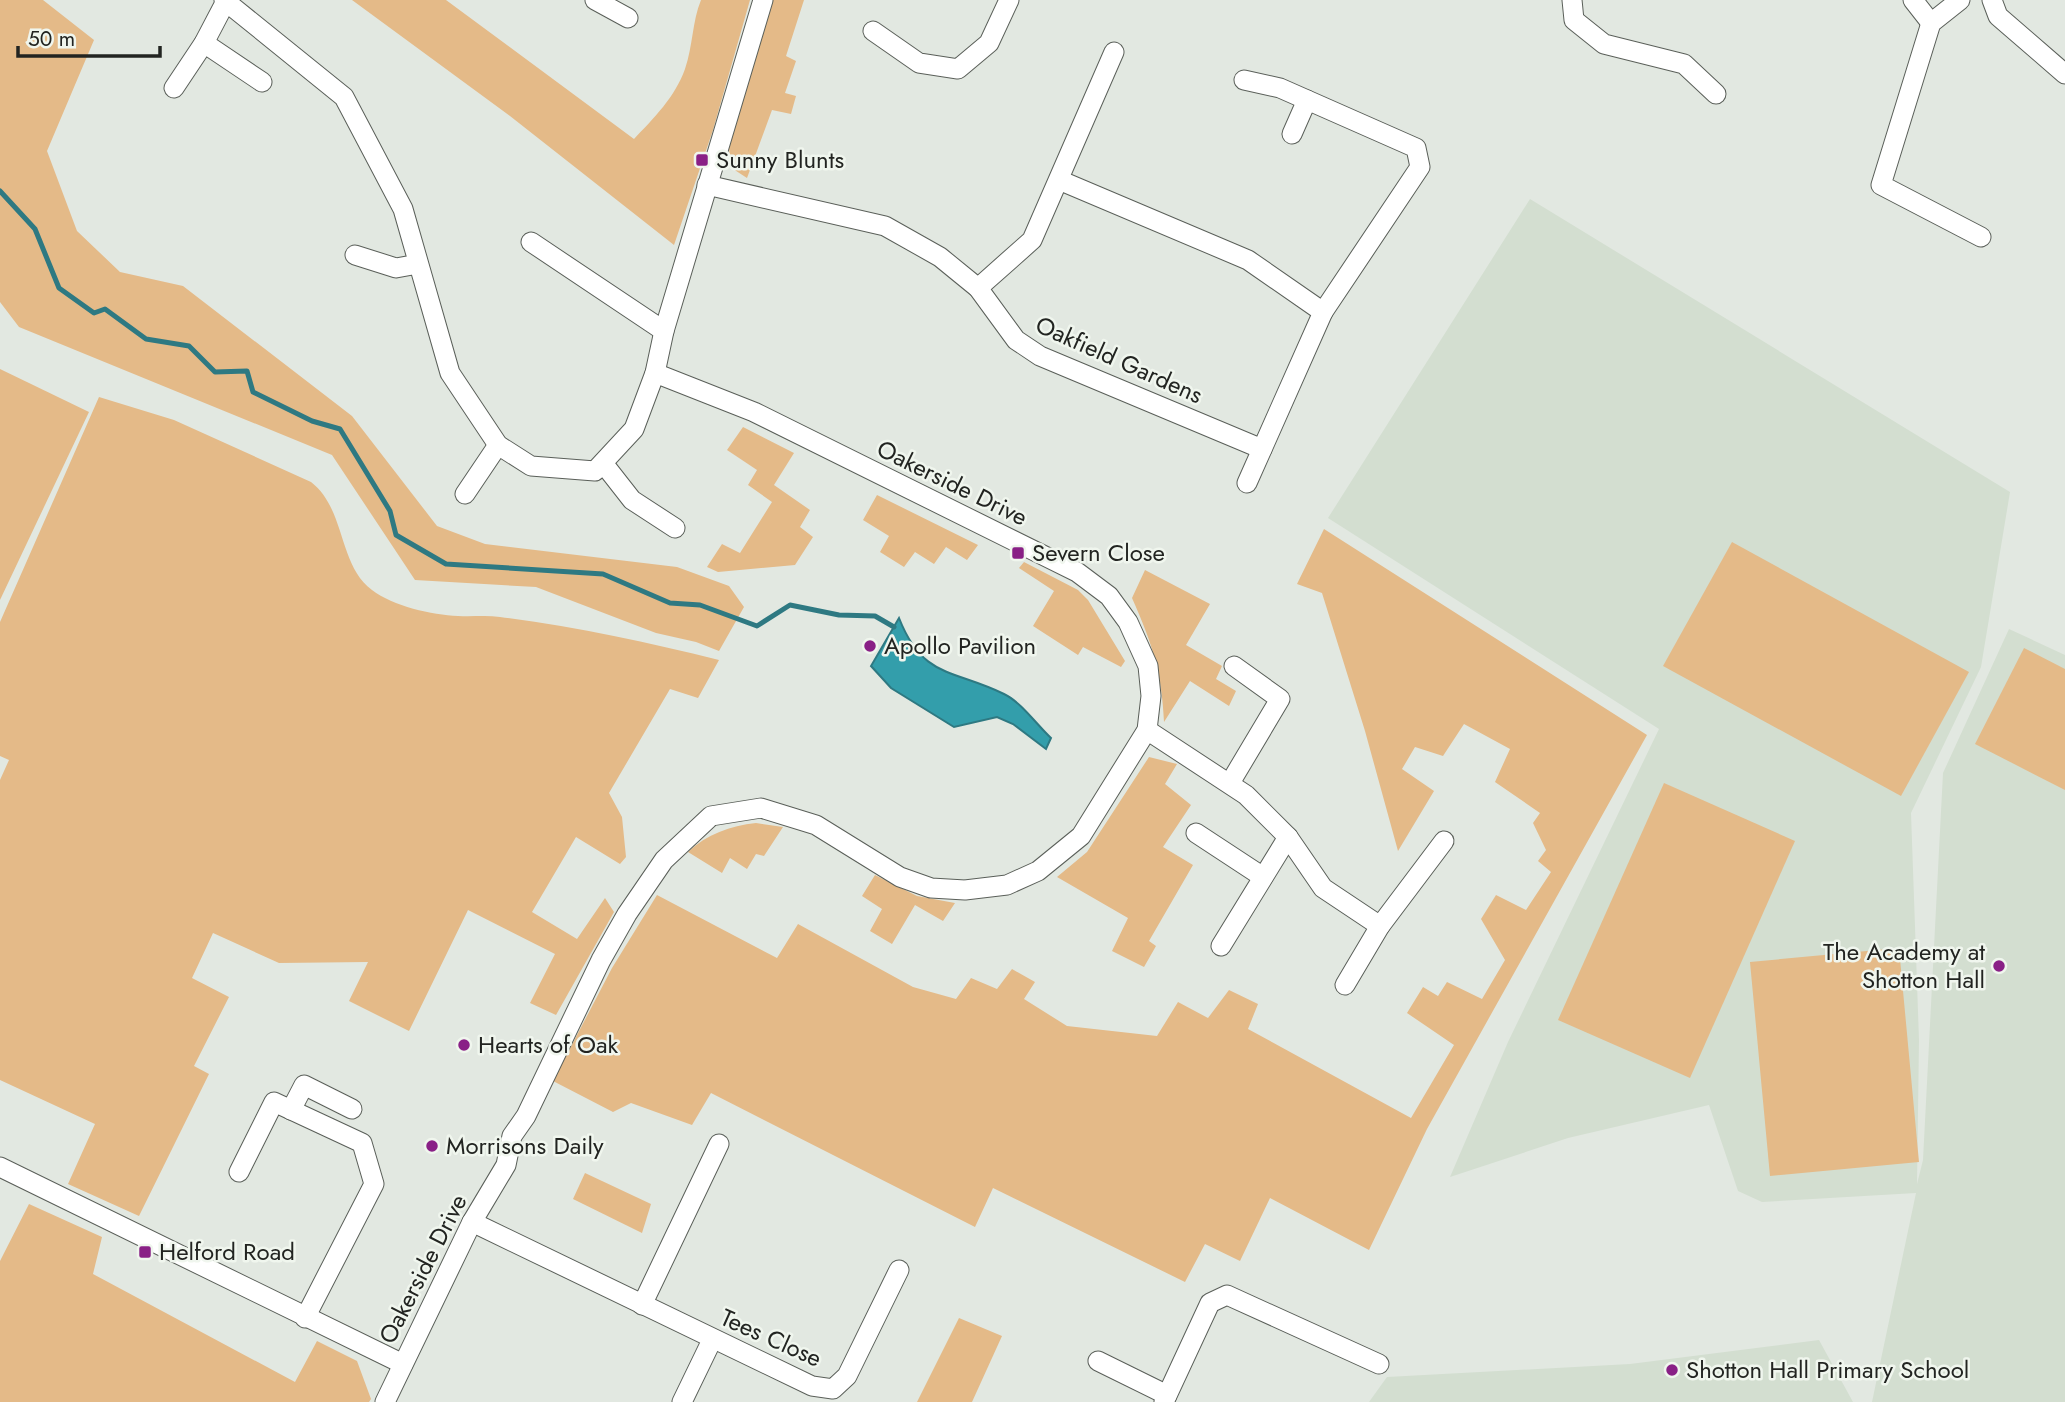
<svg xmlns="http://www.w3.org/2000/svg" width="2065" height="1402" font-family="Jost,sans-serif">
<rect width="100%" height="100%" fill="#e2e8e1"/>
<g fill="#d3ded0">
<path d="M1530 199 2010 492 1981 667 1911 813 1919 1040 1917 1184 1923 1160 1943 773 2009 629 2065 655V1402H1872L1916 1193 1762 1202 1738 1191 1709 1105 1568 1138 1450 1177 1508 1042 1659 729 1328 518Z"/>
<path d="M1819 1340 1853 1402H1369L1387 1377 1630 1364Z"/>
</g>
<g fill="#e4ba88">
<path d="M0 0H43L94 40 47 151 77 231 120 272 183 286 352 416 437 526 485 544 677 567 729 586 744 607 719 651 696 642 656 633 536 587 415 580 332 455 19 327 0 302Z"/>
<path d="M352 0H446L634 139C654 118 675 97 685 69 693 46 692 22 701 0H750L713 130 674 245 510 116Z"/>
<path d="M772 0H804L786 56 796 61 785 93 796 96 791 114 772 110 747 178 730 167 729 146Z"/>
<path d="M0 369 89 412 0 600Z"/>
<path d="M99 397 174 420 311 482C346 509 338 565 372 590 393 606 432 615 458 616 472 617 486 615 500 617 573 626 647 642 719 660L698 698 670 689 609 793 622 817 626 857 620 864 576 837 532 912 577 939 605 898 614 912 556 1015 530 1003 555 954 468 910 409 1031 349 1001 368 962 279 963 213 933 192 978 229 997 194 1066 209 1074 139 1216 68 1184 95 1124 0 1080V780L9 760 0 756V622Z"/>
<path d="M743 427 794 453 774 485 810 510 800 527 813 537 795 565 718 572 707 567 722 544 740 553 772 502 748 485 757 470 727 450Z"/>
<path d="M877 495 978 545 967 560 946 547 934 564 915 552 904 567 880 552 889 536 863 520Z"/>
<path d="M1324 529 1647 735 1427 1129 1369 1250 1270 1198 1240 1261 1205 1244 1185 1282 993 1188 975 1227 711 1093 692 1125 631 1103 613 1112 553 1081 612 968 657 895 777 958 798 924 913 987 956 999 971 978 997 989 1012 969 1035 982 1024 999 1067 1026 1157 1036 1178 1002 1208 1018 1229 990 1258 1004 1248 1029 1411 1118 1454 1045 1407 1013 1423 987 1438 996 1447 982 1482 999 1505 960 1481 919 1496 895 1526 910 1551 872 1538 861 1546 850 1533 823 1540 813 1495 782 1510 749 1464 724 1443 756 1415 747 1402 769 1434 791 1398 851 1365 731 1322 593 1297 584Z"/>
<path d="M1732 542 1969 672 1901 796 1663 666Z"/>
<path d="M1024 562 1078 590 1088 600 1125 661 1121 667 1083 647 1078 655 1033 626 1054 591 1019 568Z"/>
<path d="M1145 570 1210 604 1186 645 1222 666 1216 679 1236 691 1229 706 1190 681 1164 722C1162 673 1152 643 1132 598Z"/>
<path d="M2024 648 2065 669V790L1975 744Z"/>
<path d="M1149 757 1177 764 1165 784 1191 805 1163 847 1193 865 1149 941 1156 946 1144 967 1112 951 1128 918 1057 877 1087 852Z"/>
<path d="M1664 783 1795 841 1690 1078 1558 1020Z"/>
<path d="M756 823 783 827 764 856 756 854 747 869 730 858 722 873 688 852C707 834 730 826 756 823Z"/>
<path d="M875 875 917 896 955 903 943 921 915 905 892 944 870 931 882 909 862 896Z"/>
<path d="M1899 948 1919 1162 1770 1176 1750 962Z"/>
<path d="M585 1173 651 1204 642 1233 573 1199Z"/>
<path d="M29 1204 102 1237 93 1274 295 1382 317 1341 357 1361 371 1399 369 1402H0V1261Z"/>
<path d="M959 1318 1002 1336 972 1402H917Z"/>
</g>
<path fill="#339eab" stroke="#2e7982" stroke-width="2" d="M899 618C923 679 953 669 1004 694 1021 702 1037 725 1051 738L1046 749 1013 724 997 717 954 727 891 688 871 666Z"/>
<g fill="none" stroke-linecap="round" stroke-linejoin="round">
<path stroke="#2e7982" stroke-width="5" d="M0 191 35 229 59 288 94 313 105 309 146 339 189 346 215 372 247 371 253 392 312 421 340 429 390 511 396 535 446 564 603 574 670 603 700 605 757 626 790 605 839 615 875 616 894 627"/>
<g stroke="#5a5f59" stroke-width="21">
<g id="minor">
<path d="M224 0 344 97 403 209 450 373 498 445 531 466 595 471 634 429 655 373 664 331 763 0"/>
<path d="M595 0 628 18"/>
<path d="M1572 0 1574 20 1604 44 1684 64 1716 94"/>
<path d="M1913 0 1931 23"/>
<path d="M1960 0 1931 23 1881 185 1981 237"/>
<path d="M1992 0 1998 16 2065 74"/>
<path d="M873 31 919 63 958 69 989 43 1009 0"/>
<path d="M204 43 262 82"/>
<path d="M174 88 204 43 226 1"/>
<path d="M1292 134 1307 100"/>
<path d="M1059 180 1248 260 1323 312 1420 167 1416 148 1280 88 1244 80"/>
<path d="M707 185 885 226 940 257 978 288 1016 340 1040 356 1262 449"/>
<path d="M531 242 664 331"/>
<path d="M355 255 396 268 418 264"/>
<path d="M978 288 1032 240 1114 52"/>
<path d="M603 463 632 500 675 528"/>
<path d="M1247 483 1323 312"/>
<path d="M465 494 498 445"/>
<path d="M1147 730 1246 795 1288 837 1323 888 1380 926"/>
<path d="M1230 783 1280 699 1234 666"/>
<path d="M1196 833 1263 877"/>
<path d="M1221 946 1288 837"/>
<path d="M1345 985 1380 926 1444 841"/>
<path d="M291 1110 304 1085 352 1109"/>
<path d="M0 1167 403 1364"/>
<path d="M239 1172 274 1102 362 1143 374 1184 305 1318"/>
<path d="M472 1222 812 1386 833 1389 847 1376 899 1270"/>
<path d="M642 1305 719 1144"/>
<path d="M1098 1361 1167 1395"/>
<path d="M385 1402 472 1222 506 1165 512 1136 526 1116 601 960 627 914 664 860 711 816 761 808 816 825 900 877 931 888 965 890 1007 885 1038 871 1081 836 1147 730 1151 696 1148 666 1128 622 1109 596 1077 572 754 412 655 373"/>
<path d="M682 1402 712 1340"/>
<path d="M1164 1402 1210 1303 1227 1295 1379 1364"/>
</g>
</g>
<use href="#minor" stroke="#fff" stroke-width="19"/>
</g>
<g fill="#892086" stroke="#f0f6ee" stroke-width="2.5">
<rect x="695" y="153" width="14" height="14" rx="3.5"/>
<rect x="1011" y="546" width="14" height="14" rx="3.5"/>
<circle cx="870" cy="646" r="7"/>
<circle cx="1999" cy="966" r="7"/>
<circle cx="464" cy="1045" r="7"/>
<circle cx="432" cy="1146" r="7"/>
<rect x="138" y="1245" width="14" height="14" rx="3.5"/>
<circle cx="1672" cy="1370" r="7"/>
</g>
<g text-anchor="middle" stroke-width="5" stroke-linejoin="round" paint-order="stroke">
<g font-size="24" fill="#222421" stroke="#f0f6ee" text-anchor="start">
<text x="716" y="168">Sunny Blunts</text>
<text x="1032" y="561">Severn Close</text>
<text x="884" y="654">Apollo Pavilion</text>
<text x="1985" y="960" text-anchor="end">The Academy at<tspan x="1985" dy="28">Shotton Hall</tspan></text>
<text x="478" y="1053">Hearts of Oak</text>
<text x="446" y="1154">Morrisons Daily</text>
<text x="159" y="1260">Helford Road</text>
<text x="1686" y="1378">Shotton Hall Primary School</text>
</g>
<g font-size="24" fill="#222421" stroke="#f0f6ee">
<text transform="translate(1119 360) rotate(24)" y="8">Oakfield Gardens</text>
<text transform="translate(952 483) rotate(26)" y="8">Oakerside Drive</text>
<text transform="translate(423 1269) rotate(-63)" y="8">Oakerside Drive</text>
<text transform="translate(771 1338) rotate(24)" y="8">Tees Close</text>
</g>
</g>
<path d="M18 46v10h142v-10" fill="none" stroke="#222421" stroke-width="3.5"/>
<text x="28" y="46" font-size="21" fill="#222421" stroke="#f0f6ee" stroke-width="5" paint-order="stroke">50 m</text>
</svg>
